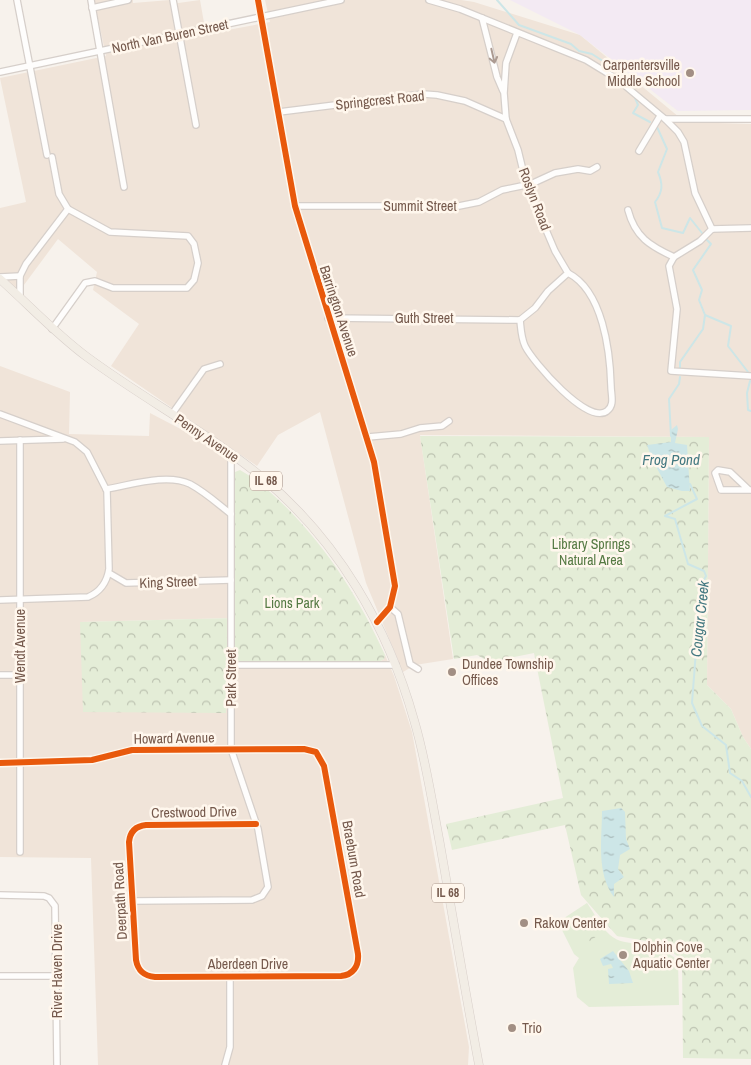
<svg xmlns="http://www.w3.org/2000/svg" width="751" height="1065" font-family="'Archivo Narrow',sans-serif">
<defs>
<pattern id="forest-crowns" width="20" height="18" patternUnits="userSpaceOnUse" patternTransform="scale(1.25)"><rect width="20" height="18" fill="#e4edd7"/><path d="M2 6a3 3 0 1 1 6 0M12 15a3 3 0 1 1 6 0" fill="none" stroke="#bdc3b1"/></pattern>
<pattern id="water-ripples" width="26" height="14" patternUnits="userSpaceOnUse" patternTransform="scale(1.25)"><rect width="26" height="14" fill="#cde6e7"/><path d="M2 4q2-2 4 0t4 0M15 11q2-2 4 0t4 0" fill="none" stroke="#abbdbd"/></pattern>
</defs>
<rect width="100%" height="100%" fill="#f7f2ec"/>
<g fill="#f0e4d9">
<path d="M94 0H133V3L170 0 171 4 200 0 206 34 270 22 265 0H461L474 2 580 35 685 122 751 124V749L743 737 731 709 707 685 709 437 420 435 453 659 415 665 403 672 366 583 320 412 278 435 257 466 111 366 139 324 93 290 97 272 58 239 18 293 0 274V208L26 202 0 78 106 56Z"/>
<path d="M0 366 70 392 69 434 149 436 150 413 215 447 234 464V618L80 622 226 713V662H379L384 659 385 655 394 676 412 732 469 1047 468 1065H98L91 858 0 857Z"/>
</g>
<path fill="#f3eaf3" d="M510 0H751V110L678 111 580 35Z"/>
<path fill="#e4edd7" d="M587 903C594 913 601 927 610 935 625 949 655 938 678 961L679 1005 589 1007 577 997 573 968 579 958 574 954 558 922Z"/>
<g fill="url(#forest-crowns)">
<path d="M420 436 709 437 707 685 731 709 743 737 751 749V1059L683 1058 682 959 658 943 617 936 581 895 565 825 452 850 446 824 563 798 534 653 490 662 477 655 454 659Z"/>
<path d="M240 470C258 480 272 493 287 508 330 552 360 600 385 655L384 659 379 662H227L226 713 83 712 80 622 234 618 235 472Z"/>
<path d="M592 924 597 936 584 945 580 946 574 937Z"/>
</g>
<g fill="url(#water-ripples)">
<path d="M677 425 678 429 675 443 687 445 690 491H682L667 487 652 459 647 445 671 442V430Z"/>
<path d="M621 808 625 812 626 839 630 849 620 855 618 869 624 877 614 884V897C596 873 602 839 602 811Z"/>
<path d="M613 951 629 971 633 983 609 984 608 969 613 968 611 964 603 966 600 959Z"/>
</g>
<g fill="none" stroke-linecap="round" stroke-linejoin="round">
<g stroke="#cde6e7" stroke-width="2">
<path d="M497 0 519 25 571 44 579 51 592 54 620 72 629 84"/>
<path d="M635 98 638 105 633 113 650 122"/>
<path d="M657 127 667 149 658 172C663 184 663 192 655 202L662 228 683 233 690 218 702 233"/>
<path d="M705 315 731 326 728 346 748 372"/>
<path d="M680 368V362L703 329 705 315 699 300 702 290 693 270 711 244 707 240"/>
<path d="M750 381 747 393 748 410 751 411"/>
<path d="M671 436 669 399 679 384 680 377"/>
<path d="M690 484 697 499 665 516 675 519 688 564 704 571 706 576 701 585 692 703 702 726 726 745 730 773 742 781 751 797"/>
</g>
<g stroke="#d6cfca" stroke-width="8">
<g id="minor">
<path d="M17 0 47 155"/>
<path d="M91 0 124 187"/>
<path d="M173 0 196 125"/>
<path d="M258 0 295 206 374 462 395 586 390 607 377 622"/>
<path d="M429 0 460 9 586 60 617 79 665 119H751"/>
<path d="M92 8 128 0"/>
<path d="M482 18 497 77 503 91"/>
<path d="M517 33 506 63 504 93 506 119 518 150 526 183 555 251 568 273 548 291 535 308 520 320"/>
<path d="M0 72 341 0"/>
<path d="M279 112 423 94 437 95 465 101 506 119"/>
<path d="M665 119 678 132 684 142 695 193 712 229"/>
<path d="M639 151 660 116"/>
<path d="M52 157 59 194 68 209 110 232 188 236 194 244 198 263 194 280 187 288H113L95 281 85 283 52 329"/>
<path d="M295 206H459L479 202 502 190 531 184 555 173 578 169 590 171 597 167"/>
<path d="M628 210C635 237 650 246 674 257"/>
<path d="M712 229 700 241 674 257 669 266 677 309 671 371 751 376"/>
<path d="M712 229 751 228"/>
<path d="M0 277 20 276"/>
<path d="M20 297V276L26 264 68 209"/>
<path d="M328 318 520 320"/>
<path d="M520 320C521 329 521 337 525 346 533 362 588 426 607 411 615 405 611 395 611 386 610 351 603 291 568 273"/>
<path d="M0 414 75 442 87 452 107 491 109 569C107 582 100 592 88 597L0 600"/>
<path d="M172 414 204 369 220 364"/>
<path d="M368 437 401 434 420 428 442 426 449 421"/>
<path d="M20 440V852"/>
<path d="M0 441 63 439"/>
<path d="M106 489C131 485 167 473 190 484 205 492 218 504 231 514"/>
<path d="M748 489 730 472 718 470 715 473 721 490H751"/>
<path d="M109 573 126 583 231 580"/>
<path d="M390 607 398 614 410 664 418 669"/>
<path d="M231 665H396"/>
<path d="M0 675H20"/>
<path d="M0 763 92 760 132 750 304 749 316 752 324 766 358 954C359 966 353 975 341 976L155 977C144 976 138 971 136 960L129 842C130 832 136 826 146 825L256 824"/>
<path d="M0 895 44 896 49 898 55 906 57 1065"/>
<path d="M133 901 252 900 262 896 268 887 258 829 231 749V454"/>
<path d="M0 976H57"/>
<path d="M225 1065 230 1047V977"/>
</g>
</g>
<g stroke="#d8cfca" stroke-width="9">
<path id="major" d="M0 279C29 305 56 334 87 357 145 400 209 433 264 479 338 541 388 627 414 720 426 760 432 802 440 844 453 918 465 991 479 1065"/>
</g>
<use href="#minor" stroke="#fefdfc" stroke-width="5.5"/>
<use href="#major" stroke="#f2ede5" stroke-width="8"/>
<g stroke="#fff7ed" stroke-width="9">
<g id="cycleway">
<path d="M258 0 295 206 374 462 395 586 390 607 377 622"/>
<path d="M0 763 92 760 132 750 304 749 316 752 324 766 358 954C359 966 353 975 341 976L155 977C144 976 138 971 136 960L129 842C130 832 136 826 146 825L256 824"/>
</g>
</g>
<use href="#cycleway" stroke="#e8590c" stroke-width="6"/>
</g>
<defs><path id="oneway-shaft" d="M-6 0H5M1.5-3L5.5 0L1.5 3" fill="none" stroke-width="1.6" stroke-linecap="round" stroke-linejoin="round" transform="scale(1.25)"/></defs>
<use stroke="#ac9b92" href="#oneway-shaft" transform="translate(493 56) rotate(77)"/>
<g fill="#a28f84" stroke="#fff7ed" stroke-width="2">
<circle cx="690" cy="73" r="5"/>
<circle cx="452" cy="672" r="5"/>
<circle cx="524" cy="923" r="5"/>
<circle cx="623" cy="955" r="5"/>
<circle cx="512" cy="1028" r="5"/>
</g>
<g text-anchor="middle" stroke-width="5" stroke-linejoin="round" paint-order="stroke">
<g fill="#fff7ed" stroke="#9e887c" stroke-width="1">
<rect x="250" y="471.5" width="32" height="19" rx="4"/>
<rect x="432" y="883.5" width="32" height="19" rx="4"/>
</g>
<g font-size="12" font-weight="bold" fill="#75594c">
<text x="266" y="485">IL 68</text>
<text x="448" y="897">IL 68</text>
</g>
<g font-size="14" fill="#75594c" stroke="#fff7ed">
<text transform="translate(170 36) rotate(-12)" y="5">North Van Buren Street</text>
<text transform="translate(380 100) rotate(-6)" y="5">Springcrest Road</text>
<text transform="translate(535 199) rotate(69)" y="5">Roslyn Road</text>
<text x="420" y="211">Summit Street</text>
<text transform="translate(339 311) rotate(72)" y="5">Barrington Avenue</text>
<text x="424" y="323">Guth Street</text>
<text transform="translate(207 438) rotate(34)" y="5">Penny Avenue</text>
<text transform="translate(168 582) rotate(-2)" y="5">King Street</text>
<text transform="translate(20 646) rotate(-90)" y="5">Wendt Avenue</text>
<text transform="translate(231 678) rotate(-90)" y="5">Park Street</text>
<text transform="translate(174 738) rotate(-1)" y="5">Howard Avenue</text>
<text transform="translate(194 812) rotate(-1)" y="5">Crestwood Drive</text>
<text transform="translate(354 859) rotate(80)" y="5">Braeburn Road</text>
<text transform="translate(120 901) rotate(-93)" y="5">Deerpath Road</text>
<text x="248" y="969">Aberdeen Drive</text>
<text transform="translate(57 971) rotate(-90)" y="5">River Haven Drive</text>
</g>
<g font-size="14" fill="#75594c" stroke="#fff7ed" text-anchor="start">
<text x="680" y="70" text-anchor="end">Carpentersville<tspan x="680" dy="16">Middle School</tspan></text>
<text x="462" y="669">Dundee Township<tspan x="462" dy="16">Offices</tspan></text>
<text x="534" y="928">Rakow Center</text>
<text x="633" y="952">Dolphin Cove<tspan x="633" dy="16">Aquatic Center</tspan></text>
<text x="522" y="1033">Trio</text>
</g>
<g font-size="14" fill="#557a43" stroke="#fff7ed">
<text x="591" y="549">Library Springs<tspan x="591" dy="16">Natural Area</tspan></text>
<text x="292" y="608">Lions Park</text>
</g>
<g font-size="15" font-style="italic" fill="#437880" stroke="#fff7ed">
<text x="671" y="465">Frog Pond</text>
<text transform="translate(700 619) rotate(-84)" y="5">Cougar Creek</text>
</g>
</g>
</svg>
